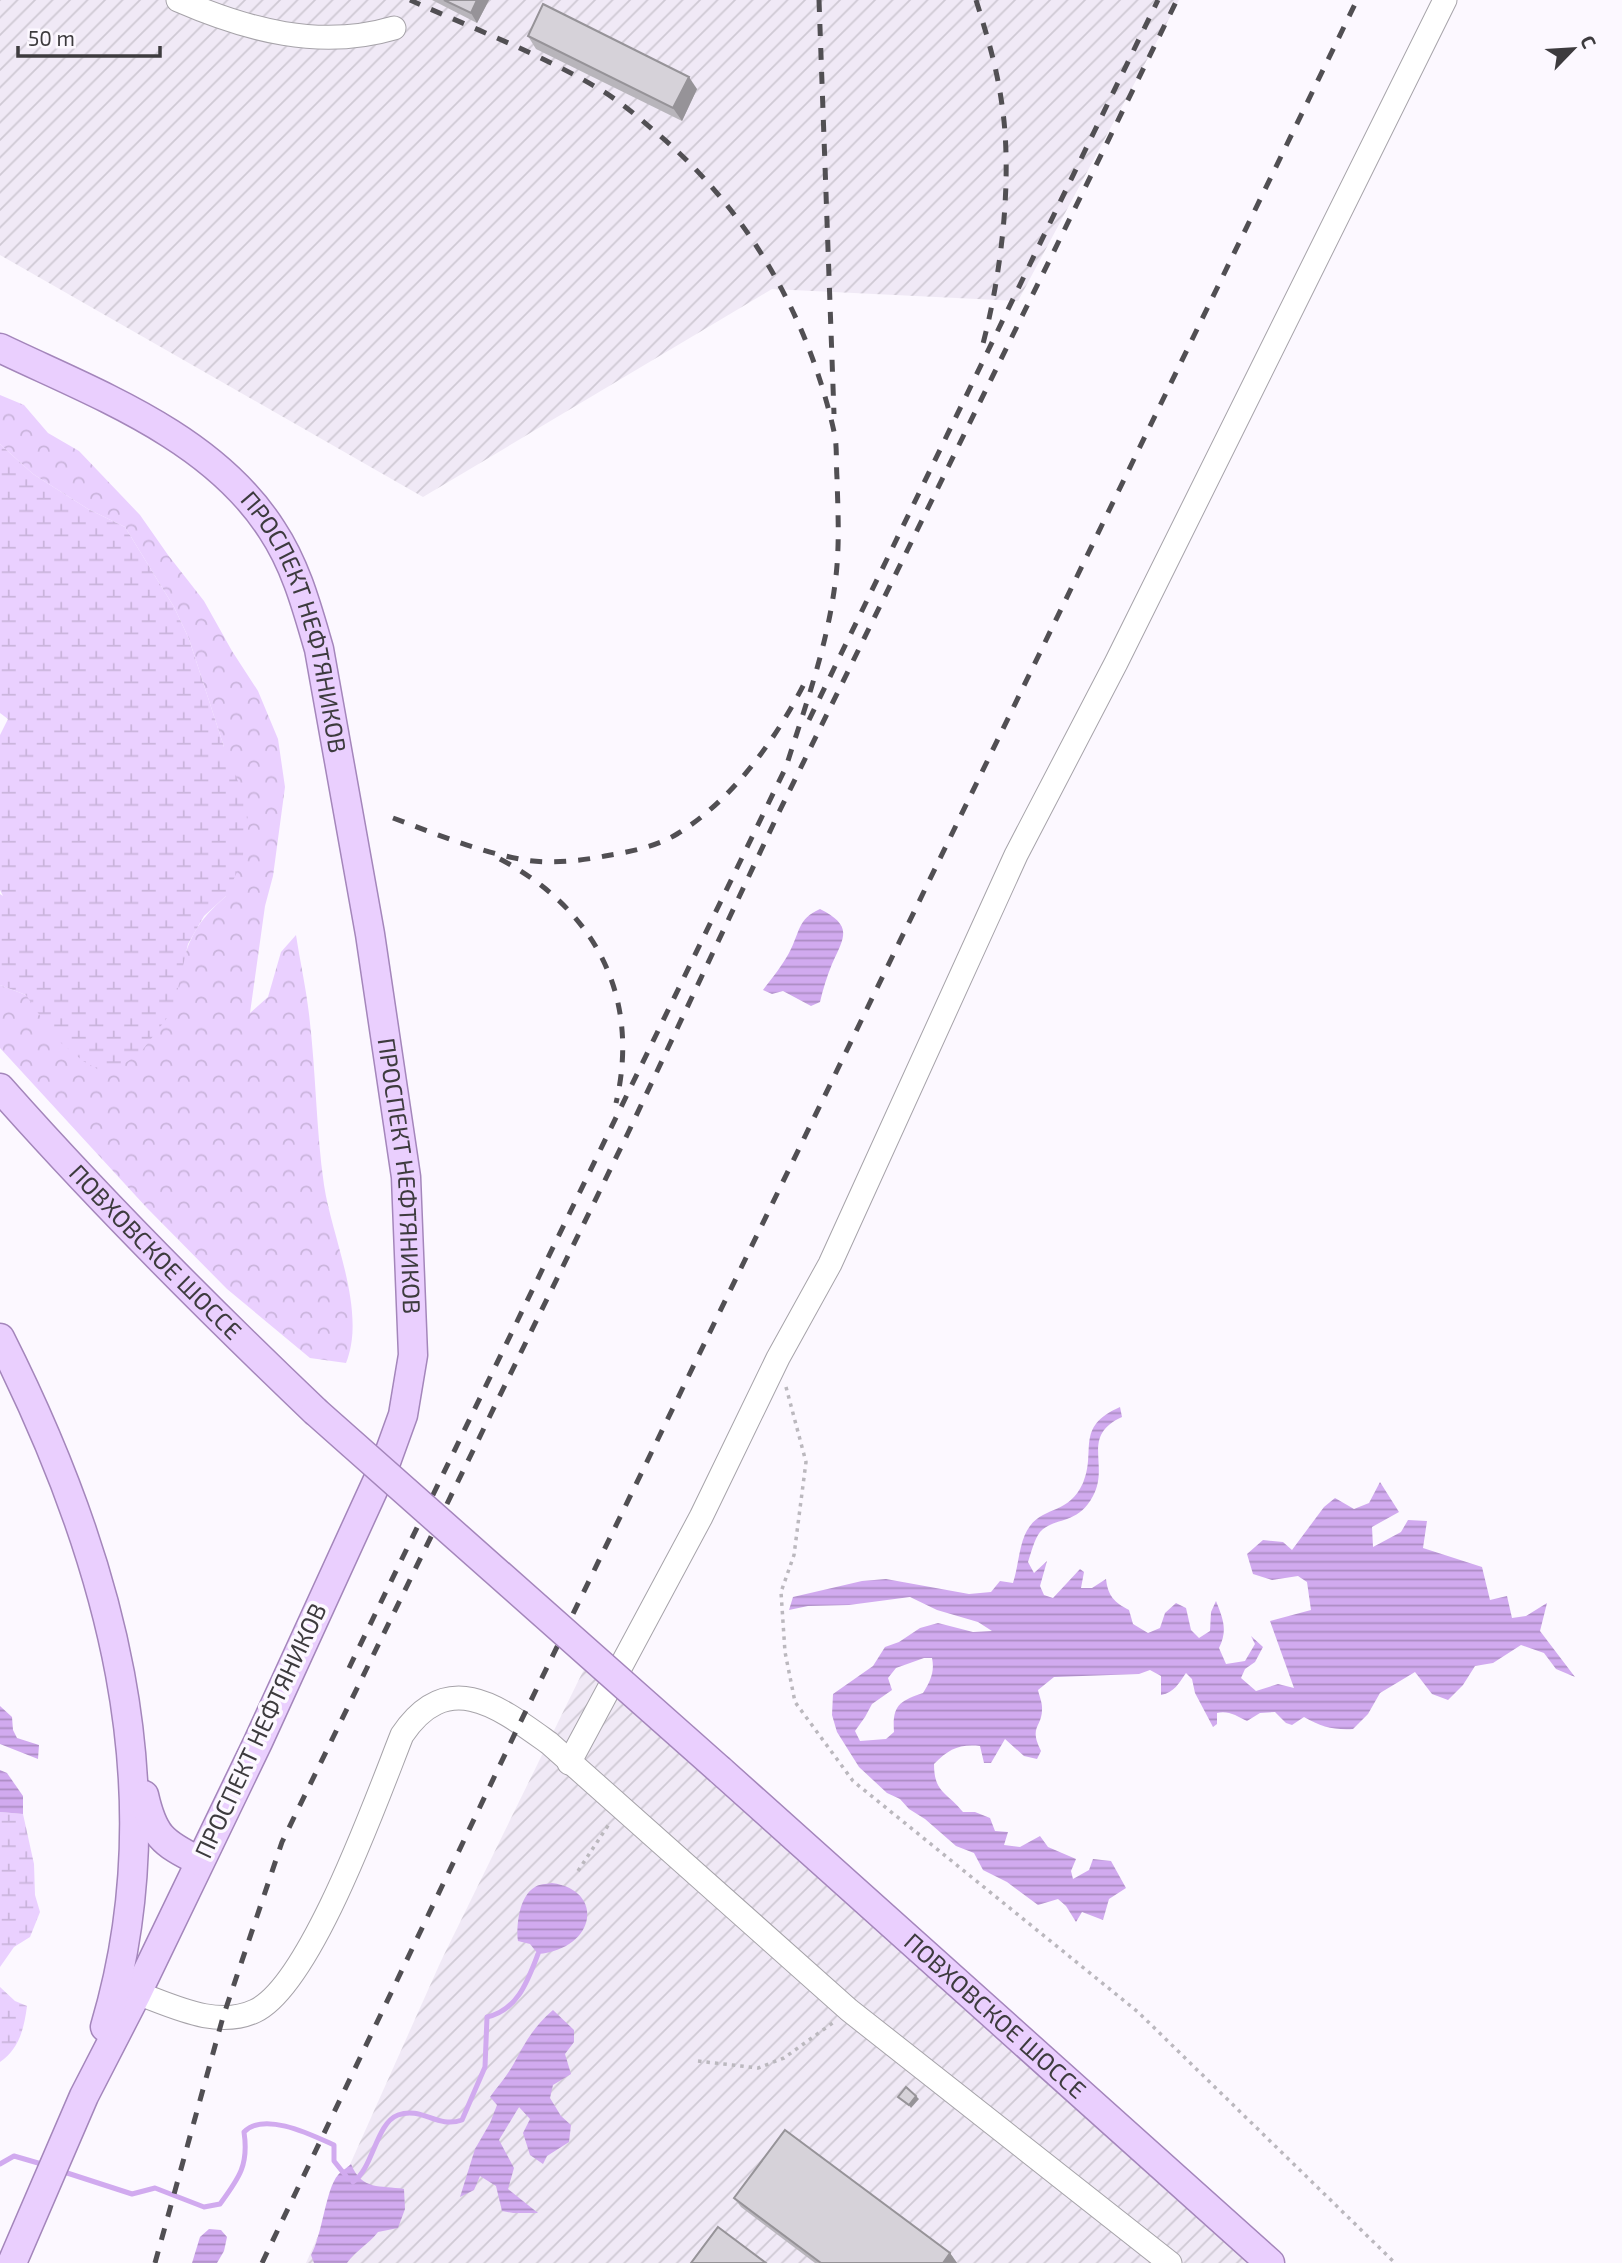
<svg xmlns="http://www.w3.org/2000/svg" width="1622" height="2263" font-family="'Exo 2',sans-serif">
<defs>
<pattern id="industrial-furrows" width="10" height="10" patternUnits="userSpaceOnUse" patternTransform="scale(1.75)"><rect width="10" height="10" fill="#f0e9f6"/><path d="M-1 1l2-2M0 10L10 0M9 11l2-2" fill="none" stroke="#cfc9d4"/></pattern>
<pattern id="forest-crowns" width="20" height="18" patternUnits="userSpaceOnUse" patternTransform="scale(1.75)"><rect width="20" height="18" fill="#ead0ff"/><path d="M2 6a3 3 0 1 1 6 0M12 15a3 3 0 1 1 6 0" fill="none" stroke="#cab4dc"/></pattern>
<pattern id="wetland-marsh" width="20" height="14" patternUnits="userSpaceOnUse" patternTransform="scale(1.75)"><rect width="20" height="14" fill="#ead0ff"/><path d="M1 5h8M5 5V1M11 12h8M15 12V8" fill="none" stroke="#cab4dc"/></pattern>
<pattern id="water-rules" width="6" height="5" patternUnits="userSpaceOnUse" patternTransform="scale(1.75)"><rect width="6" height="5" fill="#d1aaef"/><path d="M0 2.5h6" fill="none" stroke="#ab8cc3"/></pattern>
</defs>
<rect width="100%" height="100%" fill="#fcf8ff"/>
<g fill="url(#industrial-furrows)">
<path d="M0 0H1179L1018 301 772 289 423 497 0 255Z"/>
<path d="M590 1657 1270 2263H306L441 1961Z"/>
</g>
<path fill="url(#forest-crowns)" d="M0 395 24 405 48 433 79 451 140 515 168 555 204 601 232 651 258 691 278 739 285 787 273 876 265 906 250 1013 268 997 281 952 296 935C300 961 306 988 309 1014 316 1071 316 1129 324 1185 332 1238 367 1311 346 1363L310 1358 227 1289 147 1208 0 1048V985L26 995 179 975C190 936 196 923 226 896L224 747 189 639 174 607 125 527 88 509 33 474 0 444Z"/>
<g fill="url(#wetland-marsh)">
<path d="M0 444 33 474 88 509 125 527 174 607 189 639 224 747 241 789 249 823 242 861 226 896 204 916 188 944 173 1010 141 1052 108 1075 83 1061 55 1038 26 995 0 985V894L3 896 0 890V735L8 719 0 713Z"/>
<path d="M0 1812 23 1814 34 1864 35 1895 40 1912 30 1937 14 1947 0 1967Z"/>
<path d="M0 1987 15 2001 27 2006C24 2029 19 2049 0 2062Z"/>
</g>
<g fill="url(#water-rules)" fill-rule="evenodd">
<path d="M820 909C853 926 845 936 832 964 827 976 823 989 820 1002L811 1006 783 991 772 994 763 990C772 978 782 966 789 953 800 933 797 919 820 909Z"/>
<path d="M1120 1407 1122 1417C1080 1436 1110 1465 1093 1496 1077 1526 1055 1516 1040 1532 1034 1540 1031 1553 1028 1562L1034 1573 1047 1561 1040 1586 1044 1595 1053 1598 1080 1569 1084 1572 1081 1588H1092L1106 1579C1108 1596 1114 1602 1129 1610L1133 1624 1148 1633 1160 1628 1165 1613 1176 1603 1186 1608 1191 1630 1199 1638 1210 1631 1211 1612 1216 1601C1223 1619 1228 1630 1219 1648L1226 1664 1245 1661 1255 1644 1251 1636 1263 1647 1255 1662 1245 1669 1241 1678 1256 1691 1278 1684 1294 1688 1270 1621 1311 1610 1307 1582 1298 1576 1272 1580 1253 1574 1247 1554 1263 1540 1283 1542 1292 1550 1324 1507 1335 1498 1354 1509 1369 1503 1380 1482 1399 1512 1372 1527 1373 1547 1401 1532 1408 1520 1427 1521 1423 1548 1482 1567 1490 1600 1507 1596 1512 1618 1526 1616 1547 1603 1540 1631 1575 1677 1556 1669 1544 1653 1521 1645 1493 1663 1475 1666 1463 1685 1448 1700 1432 1694 1415 1672 1380 1693 1368 1714 1353 1729C1334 1730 1321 1727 1304 1717L1292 1725 1286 1723 1275 1712 1260 1713 1247 1721C1237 1716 1228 1710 1217 1713V1724L1213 1727 1195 1693 1192 1679 1186 1673C1178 1684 1175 1692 1161 1695V1676L1150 1670 1139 1674 1054 1677 1038 1690C1039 1695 1042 1702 1042 1707 1043 1728 1028 1725 1041 1751L1037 1759 1024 1756 1005 1739 991 1763H984L980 1746C959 1744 949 1749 934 1764 934 1793 947 1792 963 1812H975L990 1818 995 1831 1008 1832 1004 1845 1020 1847 1040 1836 1048 1847 1076 1859 1071 1871 1073 1879 1089 1870 1093 1859 1111 1861 1126 1888 1109 1899 1103 1920 1082 1912 1076 1922 1066 1906 1058 1899 1038 1905 1007 1882 983 1870 974 1853 956 1846 925 1819 909 1809 900 1799 887 1793 859 1767 837 1732 832 1715 833 1694 873 1666 885 1647 899 1642 920 1628 938 1623 973 1632 992 1631 978 1622 937 1610 910 1597 849 1605 808 1606 789 1610 793 1597 862 1581 886 1579 969 1594 991 1592 1000 1581 1013 1583C1019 1565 1019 1540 1030 1526 1045 1506 1069 1514 1083 1483 1097 1451 1074 1427 1120 1407ZM924 1658H932C935 1672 930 1682 923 1693 900 1701 892 1705 894 1732L886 1739 860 1741 855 1731 865 1717 872 1704 892 1690 888 1678 896 1668Z"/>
<path d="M0 1706 12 1717 13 1730 17 1738 39 1745 38 1759 0 1744Z"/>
<path d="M0 1770 7 1773 23 1796V1814L0 1812Z"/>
<path d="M552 1883C605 1890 597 1949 538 1954L530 1944 518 1941C516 1926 519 1896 535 1887 539 1884 546 1884 552 1883Z"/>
<path d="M553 2010 574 2030V2042L565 2054 571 2074 553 2085 550 2098 561 2116 571 2125 569 2142 547 2156 543 2164 530 2155 523 2133 530 2119 519 2107 499 2140 514 2168 508 2189 538 2213H513L502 2211 496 2186 480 2176 474 2190 460 2197 475 2149 490 2123 497 2105 490 2097C498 2086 507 2076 513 2065 525 2043 533 2027 553 2010Z"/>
<path d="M351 2164C362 2191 380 2185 404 2189L405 2209 398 2228 378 2232C368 2245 356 2250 347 2263H314L311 2255C322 2236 326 2188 338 2175 341 2171 347 2168 351 2164Z"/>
<path d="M209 2229 221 2230 227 2237 224 2251 217 2263H192L200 2237Z"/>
</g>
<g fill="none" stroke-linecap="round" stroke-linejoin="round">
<g stroke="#d1aaef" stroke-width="5">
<path d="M0 2164 14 2156 45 2165"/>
<path d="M61 2171 132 2194 155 2188 204 2207 220 2204C239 2178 249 2165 244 2132 264 2111 312 2135 334 2145V2161L346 2176"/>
<path d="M353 2182C373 2169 376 2123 398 2115 422 2106 437 2129 462 2120L485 2067 487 2017C518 2010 528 1980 538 1954"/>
</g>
<g stroke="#a6a3a9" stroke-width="25">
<g id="minor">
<path d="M178 0C247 30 320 50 394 28"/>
<path d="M569 1763 701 1517 778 1358 830 1264 1016 855 1116 663 1445 0"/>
<path d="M137 1993C173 2006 217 2029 255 2011 311 1985 378 1795 402 1735 448 1667 499 1707 549 1743L849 2010 1170 2263"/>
</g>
</g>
<g stroke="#a486bb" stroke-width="31">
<g id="major">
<path id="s1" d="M0 348C96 394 212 436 272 530 296 566 307 608 319 649L370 934 406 1177 413 1355 403 1415 386 1462 258 1742 137 1993 84 2096 12 2263"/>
<path id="s2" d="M0 1088C100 1201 206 1307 315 1411"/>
<path d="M0 1338C109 1554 176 1788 105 2027"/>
<path id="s3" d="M720 1770 1270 2263"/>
<path d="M144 1795C153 1835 162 1843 199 1861"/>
</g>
</g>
<g stroke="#bbb8be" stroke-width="3.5" stroke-dasharray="3.5 5" stroke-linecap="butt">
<path d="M786 1387 806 1462 794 1555 781 1592 785 1652 795 1702 853 1781 1138 2012 1395 2263"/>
<path d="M578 1871 609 1824"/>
<path d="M698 2061 758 2068 784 2058 834 2022"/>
</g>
<use href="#minor" stroke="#fff" stroke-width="23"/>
<use href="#major" stroke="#eacffe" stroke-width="28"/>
<g stroke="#514f53" stroke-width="5" stroke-dasharray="12 12" stroke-linecap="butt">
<path d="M819 0 834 414"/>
<path d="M976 0C987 35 997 68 1002 105 1013 179 1001 279 981 351"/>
<path d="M809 720 1158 0"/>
<path d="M393 818C436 834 479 852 525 860 551 864 580 861 605 856 629 852 656 847 677 834 733 800 777 738 806 680"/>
<path d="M500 859C595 909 641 997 616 1103"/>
<path d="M349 1668 786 767C805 707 827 647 835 584 840 548 838 513 837 478 836 464 837 449 835 436 809 316 746 206 652 129 636 115 619 101 601 90 541 54 474 29 410 0"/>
<path d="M155 2263 223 2017 282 1842 628 1133 780 810 1177 0"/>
<path d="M262 2263 520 1723 1357 0"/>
</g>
<g stroke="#a486bb" stroke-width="31" stroke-linecap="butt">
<path id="major-bridge" d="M315 1411 720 1770"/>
</g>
<use href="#major-bridge" stroke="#eacffe" stroke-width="28"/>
</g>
<g fill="#b8b5bb">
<path d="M432 0H489L477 23Z"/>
<path d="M528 36 697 89 682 121 536 49Z"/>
<path d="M734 2198 950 2253 957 2263H815L741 2207Z"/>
</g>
<g fill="#969398">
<path d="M477 0H489L477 23 471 13Z"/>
<path d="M689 77 697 89 682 121 673 108Z"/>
<path d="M916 2096 919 2099 911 2108 909 2105Z"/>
<path d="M950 2253 957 2263H943Z"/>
</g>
<g fill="#d6d2d9" stroke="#969398" stroke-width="2">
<path d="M444 0H477L471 13Z"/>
<path d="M543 4 689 77 673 108 528 36Z"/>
<path d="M906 2087 916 2096 909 2105 898 2097Z"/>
<path d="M785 2130 950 2253 943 2263H821L734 2198Z"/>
<path d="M718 2227 766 2263H691Z"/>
</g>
<g text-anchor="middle" stroke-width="7" stroke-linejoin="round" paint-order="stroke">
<g font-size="24" fill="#3d3b3e" stroke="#fcf8ff">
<text dy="8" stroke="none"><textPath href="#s1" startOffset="427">ПРОСПЕКТ НЕФТЯНИКОВ</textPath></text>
<text dy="8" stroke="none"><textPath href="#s1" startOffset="994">ПРОСПЕКТ НЕФТЯНИКОВ</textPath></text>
<text dy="8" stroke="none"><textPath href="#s2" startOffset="226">ПОВХОВСКОЕ ШОССЕ</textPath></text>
<text transform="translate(261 1731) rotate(-65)" y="8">ПРОСПЕКТ НЕФТЯНИКОВ</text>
<text dy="8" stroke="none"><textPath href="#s3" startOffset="369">ПОВХОВСКОЕ ШОССЕ</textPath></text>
</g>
</g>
<g transform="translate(1573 49) rotate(65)" stroke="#fcf8ff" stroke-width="5" paint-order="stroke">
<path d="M0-5L12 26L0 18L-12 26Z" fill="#3d3b3e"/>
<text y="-10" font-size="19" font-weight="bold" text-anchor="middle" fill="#3d3b3e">С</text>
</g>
<path d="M18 46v10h142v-10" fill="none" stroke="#3d3b3e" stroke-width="3.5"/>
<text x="28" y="46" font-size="21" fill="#3d3b3e" stroke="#fcf8ff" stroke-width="5" paint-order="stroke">50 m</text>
</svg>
